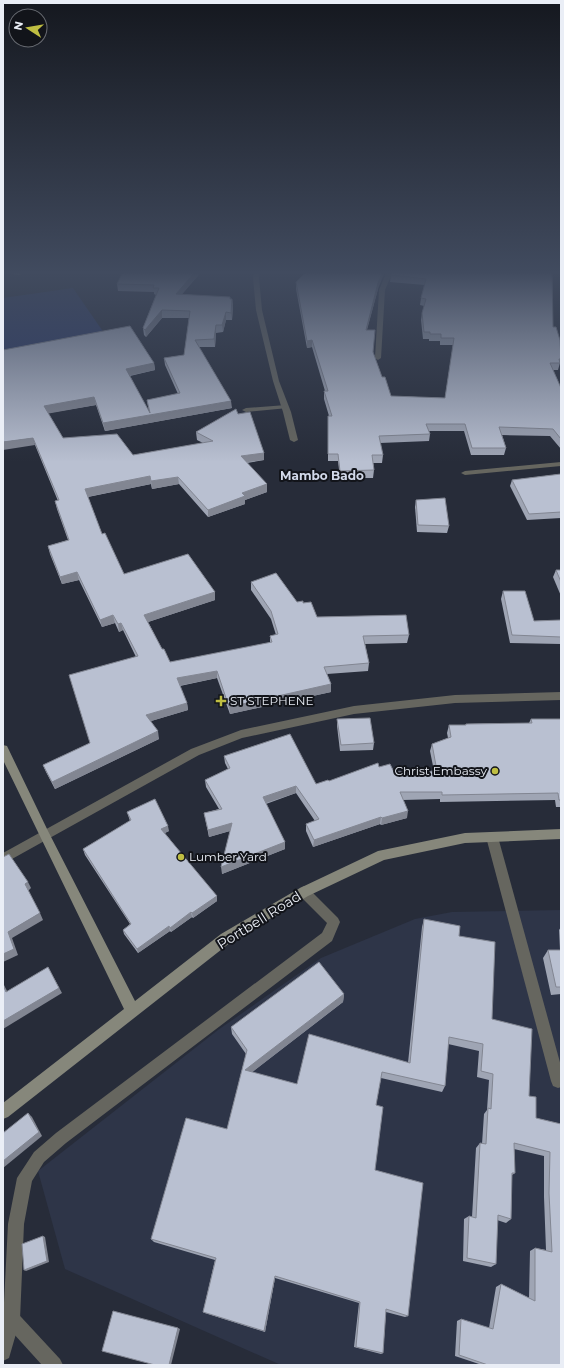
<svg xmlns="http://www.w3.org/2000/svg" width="564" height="1368" font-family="Montserrat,sans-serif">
<rect width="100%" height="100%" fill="#272c39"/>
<path fill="#2e3548" d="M561 910V1365H281L65 1269 38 1171 218 1030 321 958 415 919 452 912Z"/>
<path fill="#2a3866" d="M73 288 104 333 3 356V298Z"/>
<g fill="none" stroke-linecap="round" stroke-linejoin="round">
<g fill="#66665f" fill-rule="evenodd">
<path d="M286 405 288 406V408L246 412 242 410 246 408Z"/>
<path d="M561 462V466L465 475 461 473 465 471Z"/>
<path d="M492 832 496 833 498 837 561 1066V1087L558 1088 553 1086 551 1081 486 837 488 833Z"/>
<path d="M304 886 308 888 338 918 340 922 332 941 66 1143 44 1162 32 1181 24 1224 20 1320 9 1358 3 1361V1322L8 1224 17 1178 34 1152 56 1133 322 933 327 923 300 896 298 892 300 888Z"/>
</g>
<g fill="#66665f" fill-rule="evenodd">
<path d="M254 271H260L259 278 262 310 279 381 291 412 298 440 294 442 290 440 283 412 273 381 256 310 253 278Z"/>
<path d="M387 271H393L385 290 381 358 378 360 375 358 379 290Z"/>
<path d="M561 692V700L455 703 354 714 242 738 199 755 3 864V853L191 749 241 730 354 706 455 695Z"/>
<path d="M3 1302 9 1304 60 1359 63 1365H42L3 1322Z"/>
</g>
<path fill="#86877b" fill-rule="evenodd" d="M3 745 7 746 48 831 135 1001 221 934 300 888 378 851 465 833 561 829V839L465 843 384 860 308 896 231 942 8 1117 3 1119V1103L124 1009 3 760Z"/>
</g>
<g fill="#9fa5b4">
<path d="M3 271H26L19 275 3 272Z"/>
<path d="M117 271H202L182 294 232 299 233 306 232 320H226L223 332 216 333 215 347H199L232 408 105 431 96 405 48 413 63 438 133 455 203 443 197 440 196 432 238 414 264 453V460L247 463 267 492 245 500V504L208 517 179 484 152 489 151 484 88 497 102 534 124 574 215 592V600L148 622 162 649 170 662 270 643V636L276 635 271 619 251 590V582L297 602 303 603 317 617 409 635 407 643 365 644 369 663 368 671 327 674 331 684V692L230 714 217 678 180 686 187 703 188 710 151 721 159 739 55 789 46 772 43 765 90 743 136 657 123 630 119 632 115 623 102 627 79 580 62 584 50 554 48 546 68 540 57 509 55 501H58L35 445 3 350 154 363 155 370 130 376 149 412 147 400 178 394 165 365 164 358 184 355 189 318H162L146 337 144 335 143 328 156 295 154 294V292L118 291 117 284 121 276 120 271Z"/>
<path d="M552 271 553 327 561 359 558 370H553L561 388V449L550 436 502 435 506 448 504 455H471L464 431H429L430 434 429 441 380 443 383 455 382 463H373L374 470 373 478H340L338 461H328V416H329L324 399V391H325L312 347 307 348 296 289V282L378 289 367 330 373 352 382 377 391 396 445 398 453 345H440V341H429V339H423L421 320 422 313 424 306 420 305 421 298 425 285 390 282 391 275Z"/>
<path d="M561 474V518L527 520 510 486 512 480Z"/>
<path d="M416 500 449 526 447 533 417 532 415 507Z"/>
<path d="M556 570H561V596L553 577Z"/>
<path d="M503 591 534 621 561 620V644L510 643 501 599Z"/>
<path d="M337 719 374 743 373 750 340 751 337 726Z"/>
<path d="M531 719H561V807H556L555 800 440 802V799L403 800 407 818 381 825 380 824 313 847 306 831V824L315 821 296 793 266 804 285 842V849L222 874 230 831 209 837 204 813 219 809 206 787 205 780 228 769 225 763 224 756 316 784 329 781 379 767 394 772 434 771 430 751 432 744 448 738 447 733 449 725H465L466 724 529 723Z"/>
<path d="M127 812 169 831 165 833 217 901 193 918 192 917 171 932 170 931 138 953 124 934 123 930 130 924 85 855 83 849 130 821Z"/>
<path d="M424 919 459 936 492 1019 529 1096 536 1118 561 1124V1365H482L455 1356 457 1321 461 1319 489 1328 496 1287 501 1284 529 1298 530 1251 535 1248 546 1250 544 1197V1156L514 1149 515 1173 512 1175 511 1219 506 1223 497 1220 496 1264 491 1267 463 1261 464 1219 469 1216 472 1217 476 1148 480 1143 482 1144 484 1114 487 1110 489 1080 477 1077 479 1051 448 1044 445 1086 442 1092 381 1078 376 1105 375 1170 408 1316 405 1317 386 1312 383 1353 381 1354 354 1347 359 1303 275 1278 265 1332 205 1313 203 1312 215 1260 154 1242 151 1239 227 1129 246 1054 232 1034 231 1027 344 994 343 1002 252 1072 297 1084 408 1063 422 927Z"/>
<path d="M561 927V994L551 995 543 958 548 950H560L559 930Z"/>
</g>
<g fill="#828692">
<path d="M19 271H26L19 275Z"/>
<path d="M196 271H202L177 300 176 294Z"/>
<path d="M383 271H385L378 289 365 336 366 330 378 283Z"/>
<path d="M232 299 233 306 232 320 231 313Z"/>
<path d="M162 310V318L146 337 145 330Z"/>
<path d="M226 312V320L223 332 222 325Z"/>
<path d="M216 325V333L215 347 214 339Z"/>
<path d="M312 340V347L307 348V341Z"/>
<path d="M154 363 155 370 128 376 126 369Z"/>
<path d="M94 397 96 405 46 414 44 406Z"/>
<path d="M231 401 232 408 105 431 103 423Z"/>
<path d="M33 438 35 445 3 450V442Z"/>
<path d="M264 453V460L241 463V456Z"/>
<path d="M150 476 151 484 87 497 85 489Z"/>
<path d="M178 477 179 484 152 489 151 481Z"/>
<path d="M267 484V492L245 500V504L208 517V510L242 493Z"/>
<path d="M77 572 79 580 62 584 60 577Z"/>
<path d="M215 592V600L145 623 144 615Z"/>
<path d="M113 615 115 623 102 627 100 620Z"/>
<path d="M121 623 123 630 119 632 118 624Z"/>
<path d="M217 671V678L178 686 177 678Z"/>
<path d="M331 684V692L230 714 229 707Z"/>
<path d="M187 703 188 710 148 722 146 715Z"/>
<path d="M158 731 159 739 55 789 52 782Z"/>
<path d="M296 786V793L263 804V797Z"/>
<path d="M408 811 407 818 381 825 382 818Z"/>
<path d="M381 817 380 824 313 847 314 840Z"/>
<path d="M232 823 233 830 209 837 208 830Z"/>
<path d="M168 826 169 831 162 834 161 829Z"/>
<path d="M285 842V849L222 874 221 867Z"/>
<path d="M28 882 31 888 28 891 25 884Z"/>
<path d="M217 896V901L193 918 192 913Z"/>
<path d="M191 912 192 917 171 932 170 928Z"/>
<path d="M40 913 43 920 12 938 18 955 3 962V954L8 932Z"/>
<path d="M169 926 170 931 138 953 137 949Z"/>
<path d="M48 967 62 993 3 1029V1021Z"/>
<path d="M3 983 10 997 6 992 3 985Z"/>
<path d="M344 994 343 1002 246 1077 245 1070Z"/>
<path d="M28 1113 32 1117 42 1136 3 1168V1161Z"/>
<path d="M43 1236 45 1237 49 1262 26 1271 24 1270Z"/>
<path d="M275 1276V1278L265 1332 264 1331Z"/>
<path d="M178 1328 180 1329 171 1365H169Z"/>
</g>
<g fill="#b9c0d1" stroke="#828692">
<path d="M120 271H196L176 294 230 297V299H232L231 313 226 312 222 325H216L214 339 195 340 231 401 103 423 94 397 44 406 63 438 117 434 133 455 213 441 196 432 236 409 238 414 250 412 264 453 241 456 267 484 242 493 245 496 208 510 178 477 151 481 150 476 85 489 102 534 105 533 124 574 188 554 215 592 144 615 162 649H164L170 662 272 642 270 636 278 634 271 611 251 582 276 573 297 602 303 601V603L311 602 317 617 406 615 409 635 363 636 369 663 324 667 331 684 229 707 217 671 177 678 187 703 146 715 158 731 52 782 43 765 90 743 69 675 138 656 121 623 118 624 113 615 100 620 77 572 60 577 48 546 69 540 55 501 59 500 33 438 3 442V350L130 326 154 363 126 369 150 413 147 400 180 393 164 358 184 355 190 311 162 310 145 330 143 328 159 288H153L154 285 117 284 123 272H120Z"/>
<path d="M307 271H383L378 283 366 330H375L373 352 382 377H385L391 396 445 398 454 338H441V334H430V332H424L422 313 426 299 421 298 426 279 391 275 392 271H552L553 327H556L560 340 561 359H559L560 363H550L561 388V439L553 429 499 427 506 448H472L465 424H426L430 434 379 436 383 455H372L374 470 340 471 338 454H328V416H332L324 391H328L312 340 307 341 296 282Z"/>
<path d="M561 474V512L529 514 512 480Z"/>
<path d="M445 498 449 526 418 525 416 500Z"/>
<path d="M556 570H561V582Z"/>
<path d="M503 591H525L534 621 561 620V637L512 635Z"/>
<path d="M370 718 374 743 341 745 337 719Z"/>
<path d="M531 719H561V800H559L558 793 442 795V792H400L408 811 382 818 381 817 314 840 306 824 319 819 296 786 263 797 285 842 221 867 232 823 208 830 204 813 222 809 205 780 230 768 224 756 290 734 316 784 328 780 329 781 378 763 379 767 390 764 394 772 437 771 432 744 451 737 449 725H466V724L532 723Z"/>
<path d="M155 799 168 826 161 829 217 896 192 913 191 912 170 928 169 926 137 949 123 930 131 924 83 849 131 820 127 812Z"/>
<path d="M9 854 28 882 25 884 40 913 8 932 14 949 3 954V857Z"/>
<path d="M424 919 460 926 459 936 495 942 492 1019 532 1029 529 1096 536 1097V1118L561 1124V1365H488L459 1355 461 1319 493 1329 501 1284 535 1301V1248L552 1252 549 1193 550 1152 514 1143 515 1173H512L511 1219 498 1215 496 1264 467 1258 469 1216 476 1218 480 1143 486 1144 488 1108 491 1109 493 1074 481 1071 483 1044 449 1037 445 1086 382 1072 376 1105 383 1107 375 1170 423 1183 408 1316 386 1309 383 1353 356 1347 360 1302 275 1276 264 1331 203 1312 216 1258 151 1239 186 1118 227 1129 247 1050 231 1027 319 962 344 994 245 1070 297 1084 309 1034 410 1063Z"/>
<path d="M548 950H561V987H556Z"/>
<path d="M48 967 59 988 3 1021V985L6 992Z"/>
<path d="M28 1113 39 1132 3 1161V1133Z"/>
<path d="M43 1236 47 1261 24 1270 22 1244Z"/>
<path d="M113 1311 178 1328 169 1365H155L102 1351Z"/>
</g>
<linearGradient id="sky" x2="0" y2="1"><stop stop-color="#15181f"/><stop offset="0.59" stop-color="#414b5f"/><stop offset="1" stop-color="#414b5f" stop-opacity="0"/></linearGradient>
<rect width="564" height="462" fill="url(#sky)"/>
<g fill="#bfbe42" stroke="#12141a" stroke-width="1.5">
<path d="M219 695h4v4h4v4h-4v4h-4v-4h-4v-4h4z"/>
<circle cx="495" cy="771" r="4"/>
<circle cx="181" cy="857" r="4"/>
</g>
<g text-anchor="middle" stroke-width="4" stroke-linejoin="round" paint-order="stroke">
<g font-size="12" font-weight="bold" fill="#d2d9ea" stroke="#12141a">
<text x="322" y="480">Mambo Bado</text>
</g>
<g font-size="12" fill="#eaeef6" stroke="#12141a" text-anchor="start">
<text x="230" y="705">ST STEPHENE</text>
<text x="487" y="775" text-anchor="end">Christ Embassy</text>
<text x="189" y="861">Lumber Yard</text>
</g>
<g font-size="14" fill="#eaeef6" stroke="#12141a">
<text transform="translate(259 920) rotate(-32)" y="5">Portbell Road</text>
</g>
</g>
<rect width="564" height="1368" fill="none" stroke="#eaeef6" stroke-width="8"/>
<g transform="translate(28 28) rotate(282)"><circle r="19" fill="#12141a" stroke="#686b72"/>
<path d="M0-3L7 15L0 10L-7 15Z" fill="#bfbe42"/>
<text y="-6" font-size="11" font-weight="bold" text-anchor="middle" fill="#eaeef6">N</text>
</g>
</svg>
